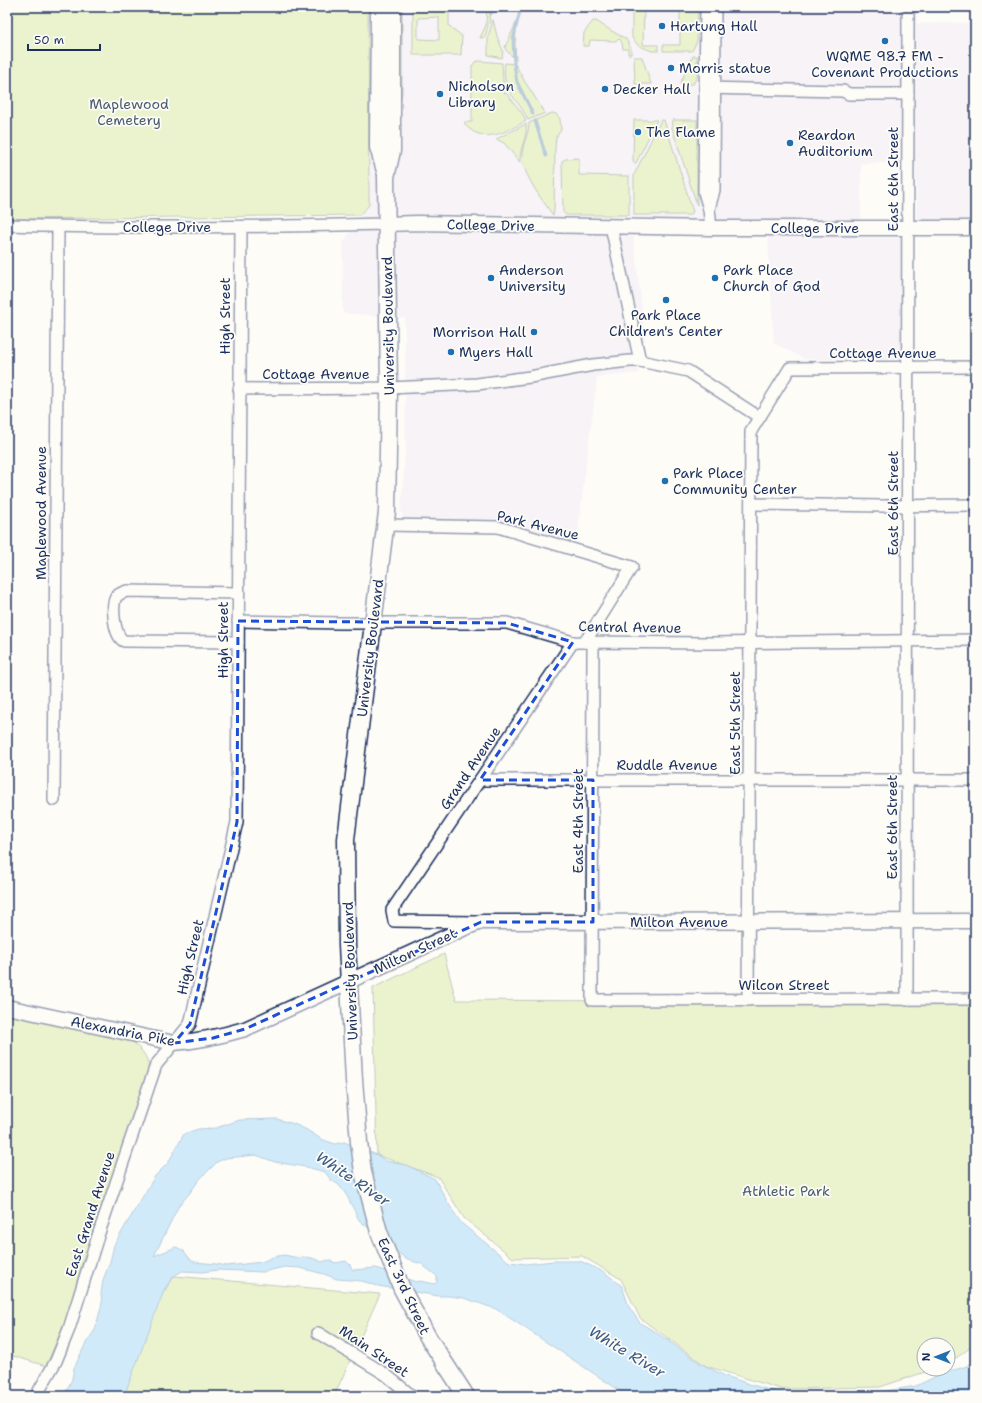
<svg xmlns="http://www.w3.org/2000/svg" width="982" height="1403" font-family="'Shantell Sans',sans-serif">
<rect width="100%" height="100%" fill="#fdfcf7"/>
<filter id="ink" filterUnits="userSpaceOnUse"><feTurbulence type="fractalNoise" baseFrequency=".025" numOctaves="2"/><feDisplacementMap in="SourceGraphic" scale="8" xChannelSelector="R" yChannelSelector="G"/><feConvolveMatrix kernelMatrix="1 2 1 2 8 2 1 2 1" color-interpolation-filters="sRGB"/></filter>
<g filter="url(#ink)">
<path fill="#efe8f3" d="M368 7H917V24L975 23V220H917L916 162 861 163V238H901V359H805L774 343 768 237 633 236 645 336 638 373 597 377 576 543 497 523 405 521 401 512 406 445 405 318 343 313V243L369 205Z"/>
<g fill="#d6e89b" stroke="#788c7c" fill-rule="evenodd">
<path d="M7 7H368L369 205 360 215 7 219Z"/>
<path d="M396 7H402V92L401 100 397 104Z"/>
<path d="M413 7H449V26L462 36 461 55H413ZM439 17V40L418 39V18Z"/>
<path d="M487 7 491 8 492 15 490 13 489 18 490 19 485 37 480 38 486 25Z"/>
<path d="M632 7H644L643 45H658V51H652L642 47 638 45 632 38Z"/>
<path d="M680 7H698L697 41 692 51H663V45H680Z"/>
<path d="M493 20 497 36 503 51 502 58 488 55V37Z"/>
<path d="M517 21 515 44 516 60 506 50 505 47Z"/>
<path d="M593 21H596L615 33 626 39 631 49V54H628V49H623L622 43 620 39 615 41 590 40 589 46H583L584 33Z"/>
<path d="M693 56H697V77L693 84H680Z"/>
<path d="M642 57 651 84H635L634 57Z"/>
<path d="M479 61 502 63 503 81 505 89 504 90V93L507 94 522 113 526 121C505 132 485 145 465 125V122H472V66L475 62Z"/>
<path d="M505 63 515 64 525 82 545 113 528 120C518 97 501 93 505 63Z"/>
<path d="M552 113 556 114 560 119 561 130 556 137 555 148 554 211 553 215C542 200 521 172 522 154 523 143 529 134 529 123Z"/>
<path d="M634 120H657L636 163H634L633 160Z"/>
<path d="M661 120H664L693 212 690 215H634V175Z"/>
<path d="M673 120H697V205L672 128Z"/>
<path d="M526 124C528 137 519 148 520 162L504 143 496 139Z"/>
<path d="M579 158V175L629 176V215H566L563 212 562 161 566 159Z"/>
<path d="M444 954 456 1000 975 1003V1344L948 1364V1345H924V1369H934L880 1387 781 1389 706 1366 640 1318 621 1279 582 1256 513 1258 464 1218 438 1177 377 1155 373 988Z"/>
<path d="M7 1011 130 1040C138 1046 150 1057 148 1069 147 1074 145 1079 143 1084L83 1260 66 1320 46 1366 7 1354Z"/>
<path d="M174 1276 380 1294 334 1396H98Z"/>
</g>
<g fill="#99d6fa" stroke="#6793bc" fill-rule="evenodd">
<path d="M277 1119 294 1124 307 1130 321 1139 335 1144 344 1142 377 1155 386 1161 406 1165 435 1179 448 1203 461 1223 509 1262 526 1264 554 1261H580L604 1272 622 1286 629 1307 640 1323 654 1331 700 1363 723 1375 752 1385 777 1392 807 1396H628L496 1309 464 1298 449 1296H439L378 1286 362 1281 337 1279 324 1274 300 1268 284 1267 263 1272 218 1270 202 1272 182 1271 174 1276 165 1288 124 1396H64L72 1379 74 1368 86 1343 95 1330 102 1303 101 1294 103 1280 110 1262 114 1245 155 1176 168 1163 184 1134 198 1129 216 1128 240 1120ZM256 1155 275 1162 306 1167 325 1172 331 1180 339 1185 347 1196 359 1220 406 1259H409L412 1261 422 1264 425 1267 437 1276V1282L435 1284 420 1281 416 1282 376 1268 353 1270 350 1265 346 1261 336 1263 328 1260 322 1262 312 1258 304 1257 299 1258 284 1255 273 1257 262 1262 227 1266 216 1264 195 1262 190 1259 184 1251 176 1247 154 1256 179 1205 189 1194 199 1180 217 1162 226 1158Z"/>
<path d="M975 1359V1396H843L874 1393 916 1386 941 1374 967 1366Z"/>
</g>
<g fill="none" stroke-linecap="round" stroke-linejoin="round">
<g stroke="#6793bc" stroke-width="3">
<path d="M521 7 513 39 514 64 517 82 533 114"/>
<path d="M535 121 546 156"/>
</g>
<g stroke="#1b2f5e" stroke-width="14">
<g id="minor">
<path d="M706 7 704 192 709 209 711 228"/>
<path d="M705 88 843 91 849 94H908"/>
<path d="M709 209 714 190 715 7"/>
<path d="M7 225C133 229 260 227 386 224"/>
<path d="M611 226 640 361"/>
<path d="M239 389 389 388 477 384 530 377 593 365 630 361H640L688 371 759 417"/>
<path d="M751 504 882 506 975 505"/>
<path d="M386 525 498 527 632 567 585 642"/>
<path d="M238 621 340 623H507L573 642 712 643 975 640"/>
<path d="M238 642 124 641C114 637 111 605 116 597 119 593 124 592 127 591L238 593"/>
<path d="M593 642 592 1000 975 999"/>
<path d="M480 780H975"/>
<path d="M54 800 58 226"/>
<path d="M475 922 394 921 392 910 573 642"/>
<path d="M748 1000 751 431 790 368 975 367"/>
<path d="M907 1000 908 7"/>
<path d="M318 1333 385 1374 412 1396"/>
<path d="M36 1396 56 1361 69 1329 98 1236 156 1065 190 1024 237 822 241 227"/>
</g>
</g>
<g stroke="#1b2f5e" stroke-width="17">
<g id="tertiary">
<path d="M386 224 417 223 711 228H975"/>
<path d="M7 1007 174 1043C198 1041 221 1036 245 1029L465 928 481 922 975 921"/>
</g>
</g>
<g stroke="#1b2f5e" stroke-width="19">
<g id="secondary">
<path d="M379 7 378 147 386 174"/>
<path d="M392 7V151L386 177 389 388 387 512 346 839 347 945 354 1080 359 1142 363 1172 379 1232 402 1289 428 1337 466 1396"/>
</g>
</g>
<use href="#minor" stroke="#fdfcf7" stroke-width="11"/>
<use href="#tertiary" stroke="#fdfcf7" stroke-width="14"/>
<use href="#secondary" stroke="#fdfcf7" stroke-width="16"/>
</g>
</g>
<path d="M0 0H982V1403H0ZM238 621 507 623 573 642 480 780H593V922H481L245 1029 213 1038 174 1043 190 1024 237 822Z" fill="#fdfcf7" fill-opacity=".55" fill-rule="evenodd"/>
<path fill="none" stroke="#1d4ed8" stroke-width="3" stroke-dasharray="8 5" stroke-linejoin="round" d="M238 621 507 623 573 642 480 780H593V922H481L245 1029 213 1038 174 1043 190 1024 237 822Z"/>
<g fill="#1f6fb2" stroke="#fdfcf7" stroke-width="1.5">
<circle cx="662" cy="26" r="4"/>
<circle cx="885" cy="41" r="4"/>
<circle cx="671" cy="68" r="4"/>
<circle cx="605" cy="89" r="4"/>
<circle cx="440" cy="94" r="4"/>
<circle cx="638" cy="132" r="4"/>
<circle cx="790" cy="143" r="4"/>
<circle cx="491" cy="278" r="4"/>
<circle cx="715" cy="278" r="4"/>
<circle cx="666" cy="300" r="4"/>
<circle cx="534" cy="332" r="4"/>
<circle cx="451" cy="352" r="4"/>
<circle cx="665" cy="481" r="4"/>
</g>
<g text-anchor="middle" stroke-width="3.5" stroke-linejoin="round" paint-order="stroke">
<g font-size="14" fill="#1b2f5e" stroke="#fdfcf7" text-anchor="start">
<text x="670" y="31">Hartung Hall</text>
<text x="885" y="61" text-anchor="middle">WQME 98.7 FM -<tspan x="885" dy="16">Covenant Productions</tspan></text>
<text x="679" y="73">Morris statue</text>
<text x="448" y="91">Nicholson<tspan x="448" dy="16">Library</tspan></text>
<text x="613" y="94">Decker Hall</text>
<text x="646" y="137">The Flame</text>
<text x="798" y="140">Reardon<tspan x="798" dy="16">Auditorium</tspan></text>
<text x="499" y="275">Anderson<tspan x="499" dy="16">University</tspan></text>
<text x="723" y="275">Park Place<tspan x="723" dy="16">Church of God</tspan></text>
<text x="666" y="320" text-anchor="middle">Park Place<tspan x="666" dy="16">Children's Center</tspan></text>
<text x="526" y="337" text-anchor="end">Morrison Hall</text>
<text x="459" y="357">Myers Hall</text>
<text x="673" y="478">Park Place<tspan x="673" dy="16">Community Center</tspan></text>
</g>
<g font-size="14" fill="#4a5d6d" stroke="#fdfcf7">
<text x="129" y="109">Maplewood<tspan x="129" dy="16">Cemetery</tspan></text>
<text x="786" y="1196">Athletic Park</text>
</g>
<g font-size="14" fill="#1b2f5e" stroke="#fdfcf7">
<text transform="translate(893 179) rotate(-90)" y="5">East 6th Street</text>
<text transform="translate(491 225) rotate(1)" y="5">College Drive</text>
<text x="167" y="232">College Drive</text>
<text x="815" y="233">College Drive</text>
<text transform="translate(225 316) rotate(-90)" y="5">High Street</text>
<text transform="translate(388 326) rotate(-91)" y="5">University Boulevard</text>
<text x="883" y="358">Cottage Avenue</text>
<text x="316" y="379">Cottage Avenue</text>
<text transform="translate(893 503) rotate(-90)" y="5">East 6th Street</text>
<text transform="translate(41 513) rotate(-90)" y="5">Maplewood Avenue</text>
<text transform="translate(538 525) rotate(14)" y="5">Park Avenue</text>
<text transform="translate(630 627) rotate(1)" y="5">Central Avenue</text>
<text transform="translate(223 640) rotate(-90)" y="5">High Street</text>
<text transform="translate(370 648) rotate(-83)" y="5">University Boulevard</text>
<text transform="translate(735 723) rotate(-90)" y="5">East 5th Street</text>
<text x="667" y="770">Ruddle Avenue</text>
<text transform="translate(470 768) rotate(-56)" y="5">Grand Avenue</text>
<text transform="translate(578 821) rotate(-90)" y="5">East 4th Street</text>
<text transform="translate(892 827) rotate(-90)" y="5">East 6th Street</text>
<text x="679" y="927">Milton Avenue</text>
<text transform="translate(415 951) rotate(-25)" y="5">Milton Street</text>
<text transform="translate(190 957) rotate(-77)" y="5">High Street</text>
<text transform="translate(350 971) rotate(-92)" y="5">University Boulevard</text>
<text x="784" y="990">Wilcon Street</text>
<text transform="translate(123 1031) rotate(11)" y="5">Alexandria Pike</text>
<text transform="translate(90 1214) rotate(-72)" y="5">East Grand Avenue</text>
<text transform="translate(404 1286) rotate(65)" y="5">East 3rd Street</text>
<text transform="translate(374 1351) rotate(34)" y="5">Main Street</text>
</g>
<g font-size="15" font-style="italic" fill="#3a5985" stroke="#fdfcf7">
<text transform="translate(353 1179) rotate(34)" y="5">White River</text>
<text transform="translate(627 1352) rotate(31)" y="5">White River</text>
</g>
</g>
<rect width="982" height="1403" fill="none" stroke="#fdfcf7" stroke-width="24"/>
<rect x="12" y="12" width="958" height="1379" fill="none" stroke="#1b2f5e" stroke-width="1.5" filter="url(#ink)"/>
<g transform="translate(936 1357) rotate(270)"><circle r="19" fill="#fdfcf7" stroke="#a3aaba"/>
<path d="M0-3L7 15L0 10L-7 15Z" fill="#1f6fb2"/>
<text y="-6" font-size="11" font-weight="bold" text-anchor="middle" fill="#1b2f5e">N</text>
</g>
<path d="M28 44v6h72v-6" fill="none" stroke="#1b2f5e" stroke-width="2"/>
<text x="34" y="44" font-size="12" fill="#1b2f5e" stroke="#fdfcf7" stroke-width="3" paint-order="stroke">50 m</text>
</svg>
